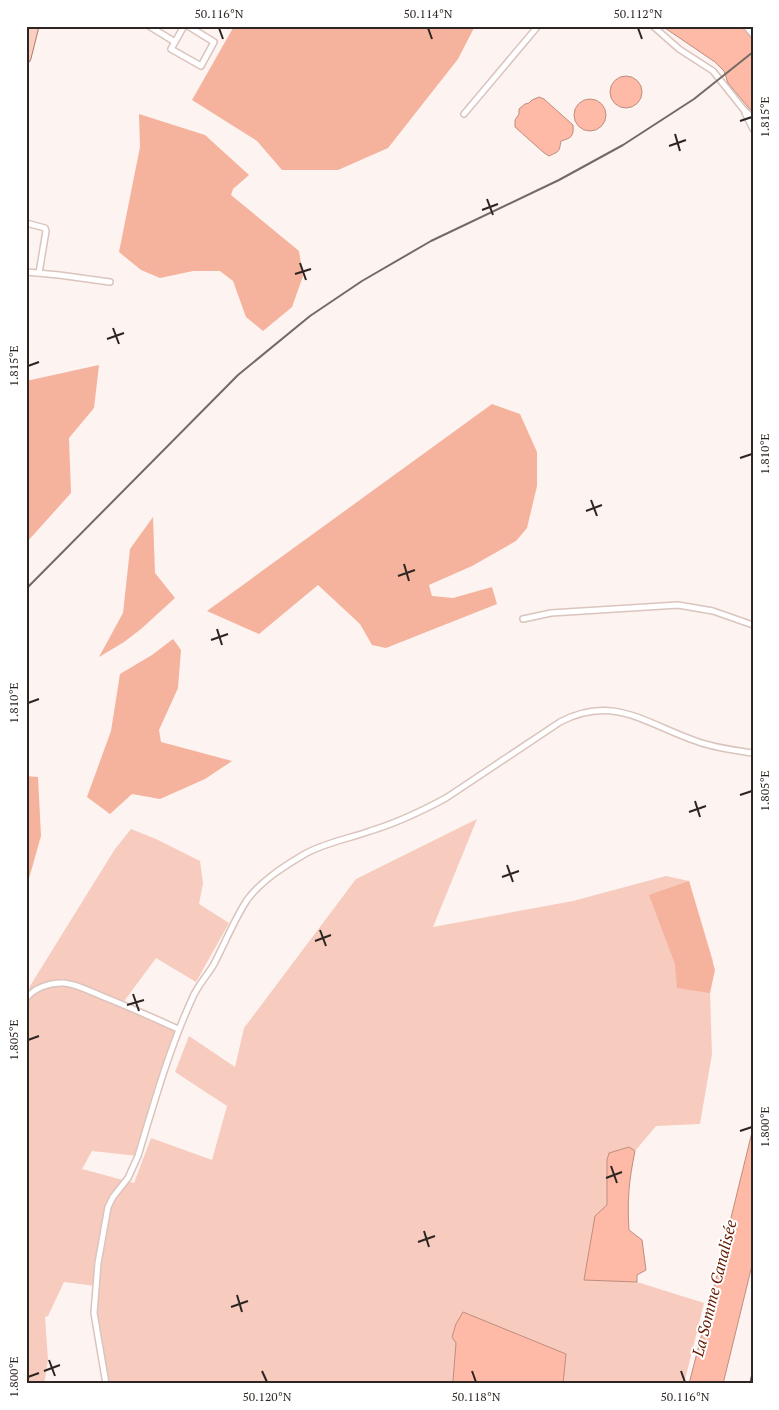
<svg xmlns="http://www.w3.org/2000/svg" width="779" height="1410" font-family="'PT Serif',serif">
<rect width="100%" height="100%" fill="#fdf3f0"/>
<path fill="#f7cbbe" d="M477 819 433 927 573 901 666 876 689 881 713 961 710 993 712 1054 700 1124 656 1126 635 1151 629 1182 627 1207 629 1230 642 1240 646 1270 637 1275V1282L704 1303 684 1384H106L96 1325V1286L64 1282 48 1316 45 1317 48 1360 44 1384H26V999L29 994 30 986 115 849 131 829 156 839 200 861 203 883 199 904 229 923 196 982 156 958 122 1004 178 1029 138 1156 92 1151 82 1169 134 1183 151 1138 212 1160 227 1106 175 1072 189 1036 235 1067 244 1028 356 879Z"/>
<g fill="#f5b29d">
<path d="M231 26H475L458 59 388 148 338 170H282L257 141 192 100 233 28Z"/>
<path d="M139 114 205 135 249 175 233 189 231 195 299 251 303 276 292 307 263 331 246 317 233 281 220 271H193L160 278 141 270 119 252 140 147Z"/>
<path d="M99 365 94 408 69 438 71 493 26 543V381Z"/>
<path d="M492 404 520 414 537 452V486L527 528 516 541 472 566 429 585 432 596 453 598 492 587 497 604 386 648 372 645 360 624 318 585 259 634 207 611Z"/>
<path d="M153 517 155 573 175 598 141 629 124 642 99 657 123 613 130 549Z"/>
<path d="M173 639 181 650 178 688 159 730 161 742 232 761 205 779 160 799 132 794 110 814 87 797 111 731 120 674 152 655Z"/>
<path d="M26 776 38 777 41 836 26 889Z"/>
<path d="M689 881 715 970 710 993 677 988 675 964 649 895Z"/>
</g>
<g fill="#febaa6" stroke="#bf8d7e">
<path d="M662 26H741L753 40V113L728 83 724 71 715 62Z"/>
<circle cx="626" cy="92" r="16"/>
<path d="M539 97 544 99 573 125C574 137 571 138 561 141 559 152 560 151 549 156L543 152 515 127V120L519 114V109L525 104 529 103 532 100Z"/>
<circle cx="590" cy="115" r="16"/>
<path d="M753 1128V1261L723 1384H689L717 1275Z"/>
<path d="M629 1147 635 1151C629 1180 627 1200 629 1230L642 1240 646 1270 637 1275V1282L584 1280 595 1216 607 1205V1160L609 1153Z"/>
<path d="M463 1312 566 1354 563 1384H456L453 1381 456 1343 452 1337 456 1324Z"/>
</g>
<g fill="none" stroke-linecap="round" stroke-linejoin="round">
<g stroke="#dbc4bd" stroke-width="8">
<g id="minor">
<path d="M149 26 175 42"/>
<path d="M184 26 171 49 201 66 214 42 188 26"/>
<path d="M653 26 679 49 713 71 744 110 753 118"/>
<path d="M746 26 753 34"/>
<path d="M745 113 753 129"/>
<path d="M464 114 538 26"/>
<path d="M26 223 45 228 46 231 39 273"/>
<path d="M26 272 59 275 110 282"/>
<path d="M523 619 551 613 678 605 713 611 753 625"/>
<path d="M26 999C33 988 51 982 64 983 77 984 91 992 104 997 129 1007 154 1018 178 1029"/>
<path d="M106 1384 94 1313 98 1263 108 1207 113 1197 128 1178 138 1156C154 1103 169 1049 192 999 197 986 207 976 214 964 225 943 234 920 247 900 261 881 283 867 303 855 323 843 348 839 370 831 397 823 422 811 446 798L560 722C614 694 646 724 696 741 714 748 734 750 753 753"/>
</g>
</g>
<g stroke="#b07d6d" stroke-width="11">
<path id="primary" d="M26 58 34 26"/>
</g>
<use href="#minor" stroke="#fff" stroke-width="5"/>
<use href="#primary" stroke="#facec0" stroke-width="9"/>
<g stroke="#736a67" stroke-width="2">
<path d="M26 589 238 375 310 316 362 281 431 241 559 180 623 145 694 99 753 52"/>
<path d="M750 1384 753 1371"/>
</g>
</g>
<path fill="none" stroke="#2d2522" stroke-width="2" d="M219 28 223 39M428 28 432 39M638 28 642 39M740 121 752 117M675 134 680 151M669 146 686 140M487 199 493 215M482 210 498 204M300 263 306 280M295 274 311 269M113 328 119 344M107 339 124 333M28 366 39 362M740 458 752 454M591 500 597 516M586 511 602 505M404 564 409 581M398 576 415 570M217 629 222 645M211 640 228 634M28 703 39 699M740 795 752 791M695 801 700 817M689 812 706 806M507 865 513 882M502 877 519 871M320 930 326 946M315 941 331 935M133 994 139 1011M127 1005 144 1000M28 1040 39 1036M740 1131 752 1127M611 1166 617 1183M606 1178 622 1172M424 1231 429 1247M418 1242 435 1236M237 1295 242 1312M231 1307 248 1301M49 1360 55 1376M44 1371 60 1365M262 1371 267 1382M472 1371 476 1382M681 1371 685 1382M28 1377 39 1373"/>
<g text-anchor="middle" stroke-width="4" stroke-linejoin="round" paint-order="stroke">
<g font-size="16" font-style="italic" fill="#651900" stroke="#fff">
<text transform="translate(714 1288) rotate(-76)" y="6">La Somme Canalisée</text>
</g>
</g>
<rect width="779" height="1410" fill="none" stroke="#ffffff" stroke-width="55"/>
<rect x="28" y="28" width="724" height="1354" fill="none" stroke="#2d2522" stroke-width="2"/>
<g font-size="12" text-anchor="middle" fill="#2d2522">
<text x="219" y="18">50.116°N</text>
<text x="428" y="18">50.114°N</text>
<text x="638" y="18">50.112°N</text>
<text transform="translate(765 117) rotate(-90)" y="4">1.815°E</text>
<text transform="translate(14 366) rotate(-90)" y="4">1.815°E</text>
<text transform="translate(765 454) rotate(-90)" y="4">1.810°E</text>
<text transform="translate(14 703) rotate(-90)" y="4">1.810°E</text>
<text transform="translate(765 791) rotate(-90)" y="4">1.805°E</text>
<text transform="translate(14 1040) rotate(-90)" y="4">1.805°E</text>
<text transform="translate(765 1127) rotate(-90)" y="4">1.800°E</text>
<text transform="translate(14 1377) rotate(-90)" y="4">1.800°E</text>
<text x="267" y="1401">50.120°N</text>
<text x="476" y="1401">50.118°N</text>
<text x="685" y="1401">50.116°N</text>
</g>
</svg>
